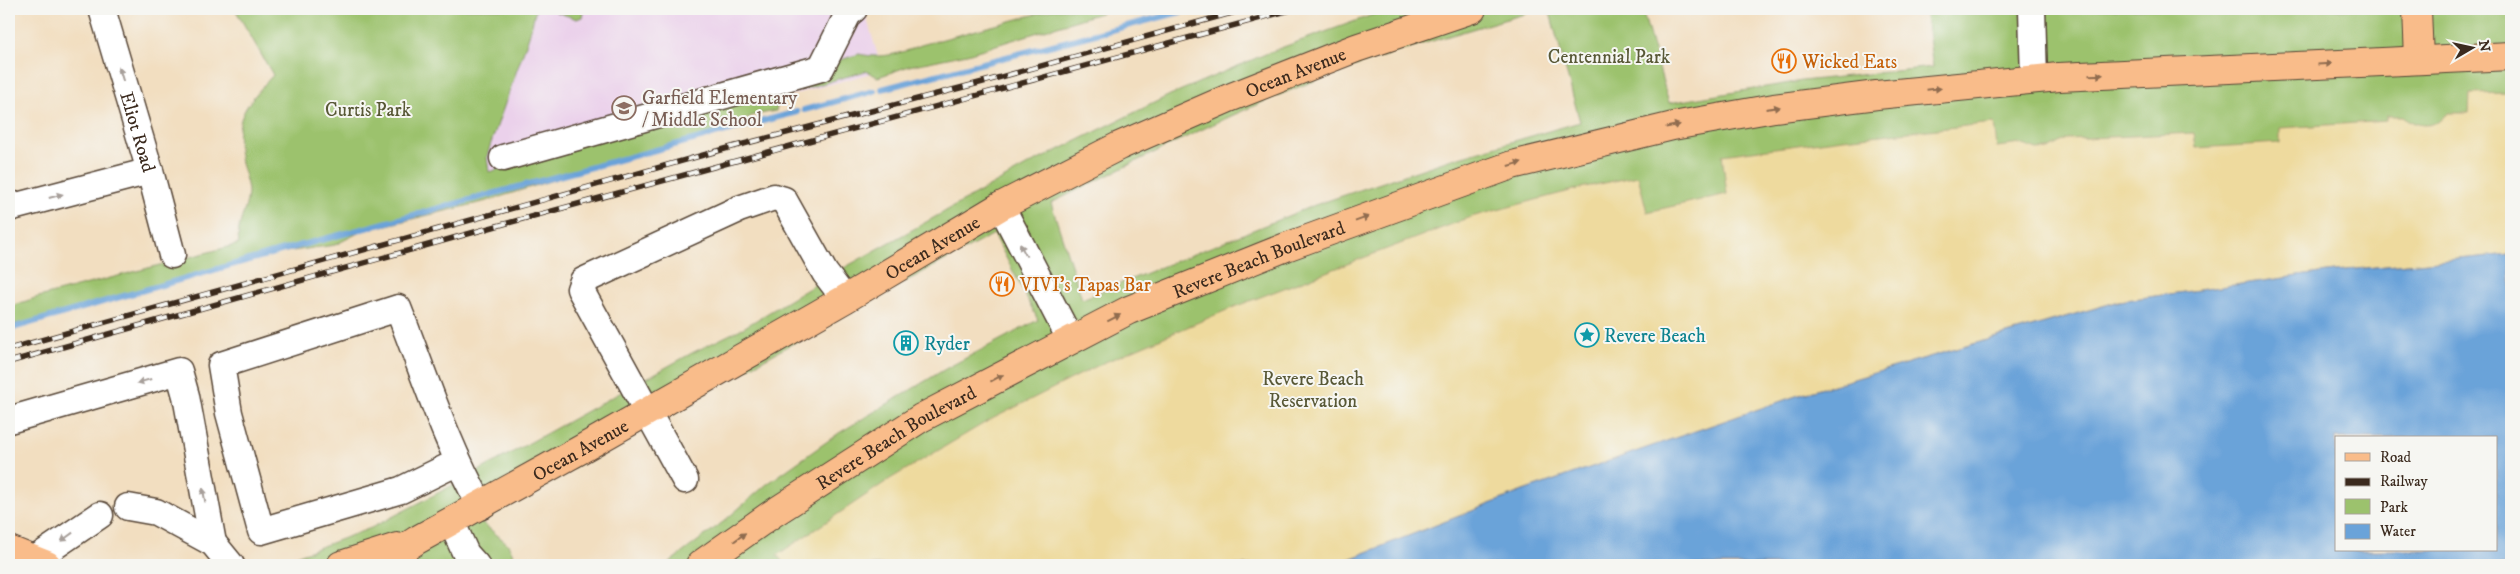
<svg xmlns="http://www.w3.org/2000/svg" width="2520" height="574" font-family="'IM FELL DW Pica',serif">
<rect width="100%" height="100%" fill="#f6f6f2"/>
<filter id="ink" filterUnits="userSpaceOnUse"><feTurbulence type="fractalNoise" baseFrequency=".02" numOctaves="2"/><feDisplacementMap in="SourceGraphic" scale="10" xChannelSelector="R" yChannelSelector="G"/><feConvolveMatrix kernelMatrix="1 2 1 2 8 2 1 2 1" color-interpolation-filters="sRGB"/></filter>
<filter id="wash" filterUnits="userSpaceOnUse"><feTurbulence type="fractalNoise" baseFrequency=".0096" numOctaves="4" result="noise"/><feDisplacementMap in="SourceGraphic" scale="20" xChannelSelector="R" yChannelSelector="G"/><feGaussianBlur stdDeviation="1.12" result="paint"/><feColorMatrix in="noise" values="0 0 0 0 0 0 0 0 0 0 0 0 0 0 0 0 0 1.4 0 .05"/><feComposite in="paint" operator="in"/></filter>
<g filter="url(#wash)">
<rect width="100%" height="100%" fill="#f2dec0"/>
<path fill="#ebd1eb" d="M536 9H864L882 70 490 178 487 157 490 146 529 36Z"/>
<g fill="#9cc26d" stroke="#6c7646">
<path d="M235 9H536L529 36 490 146 487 157 489 172 859 54C881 59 900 54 921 45L1055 9H1113L967 54 909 66 878 77 866 71 780 96 776 111 754 115 714 134 588 169 487 201 362 231 335 245 285 252 219 267 155 285 134 294 37 320 9 325V307L35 298 239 244C235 225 247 212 248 193 248 183 243 172 241 163 233 117 244 107 273 75Z"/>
<path d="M555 9H584L582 17 577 19 556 12Z"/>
<path d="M1389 9H1542C1461 32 1380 55 1301 86 1216 120 1134 163 1051 203L1082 299 1315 205 1452 159 1580 122 1549 9H1642L1669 103 1802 81 1933 67 1925 9H2511V254L2335 271 2119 301 1796 396 1523 491 1334 565H666L723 522 767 484 839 433 947 368 1038 320 994 234C874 298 755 364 637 430 584 460 534 493 480 521L508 544 518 565H272L371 528 455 484 692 353 743 328 826 278 1028 165 1170 95 1275 50Z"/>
</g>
<path fill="#eeda9e" stroke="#94825e" d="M2511 93V254L2335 271 2119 301 1796 396 1523 491 1334 565H785L777 555 890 479 988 421 1103 363 1234 307 1471 217 1585 187 1638 176 1647 212 1727 194 1722 155 1843 139 1994 123 1997 147 2021 144 2037 150 2049 149 2067 139 2194 133 2196 148 2280 143V128L2387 121V116H2402C2417 127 2434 130 2447 113H2469L2470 94Z"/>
<path fill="#6aa3d9" stroke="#52667c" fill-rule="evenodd" d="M2511 254V565H1334L1523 491 1796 396 2120 301 2335 271ZM2336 438H2496V550H2336Z"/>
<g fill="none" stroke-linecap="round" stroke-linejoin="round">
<g stroke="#6aa3d9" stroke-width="6">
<path d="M882 89 1192 9"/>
<path d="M804 110 874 91"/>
<path d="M9 329 280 251 797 112"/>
</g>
</g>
</g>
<g filter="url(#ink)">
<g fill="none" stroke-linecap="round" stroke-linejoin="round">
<g stroke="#564536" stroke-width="29">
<g id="minor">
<path id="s1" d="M102 9 150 171 172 255"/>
<path d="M2032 9 2034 79"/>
<path d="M503 158 821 68 848 14 854 9"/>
<path d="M1001 206 1070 339"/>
<path d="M9 208 150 171"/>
<path d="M9 420 179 371 186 396 213 543"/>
<path d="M458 462 401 490 261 531 229 413 221 365 398 308C424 374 446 444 481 506"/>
<path d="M685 480 580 289 583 281 739 209 774 197 784 200 825 273 845 299"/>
<path d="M128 507 156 512 213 543 231 565"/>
<path d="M451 521 466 554 476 565"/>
<path d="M34 560 100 515"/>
</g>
</g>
<g stroke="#564536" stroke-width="30">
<g id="major">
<path d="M2417 9 2419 59"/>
<path d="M9 550 47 565"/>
<path d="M341 565 397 547"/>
<path id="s2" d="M379 565 417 540 578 451 845 299 1001 206 1119 146 1229 98 1356 48 1472 9"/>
<path id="s3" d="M700 565 772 514 921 418 1129 310 1286 247 1512 165 1673 126 1774 108 1877 95 2059 77 2511 56"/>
</g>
</g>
<use href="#minor" stroke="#fff" stroke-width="26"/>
<use href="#major" stroke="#f9bc8a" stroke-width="28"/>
<g stroke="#3b2a1e" stroke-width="5.5">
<g id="rail">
<path d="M9 349 732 147 983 82 1246 9"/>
<path d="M9 362 482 230 1294 9"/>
</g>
</g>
<use href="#rail" stroke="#f6f6f2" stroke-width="4" stroke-dasharray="11" stroke-linecap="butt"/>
</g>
<defs><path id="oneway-solid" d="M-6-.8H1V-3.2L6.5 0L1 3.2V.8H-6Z" transform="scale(1.25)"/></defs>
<g fill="#906c4f">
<use href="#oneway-solid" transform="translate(2325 64) rotate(-3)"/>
<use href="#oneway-solid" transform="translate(2096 75) rotate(-2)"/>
<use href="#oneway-solid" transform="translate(1934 89) rotate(-6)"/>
<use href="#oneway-solid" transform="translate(1773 108) rotate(-8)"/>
<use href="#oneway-solid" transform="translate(1673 126) rotate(-11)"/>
<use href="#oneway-solid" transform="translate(1515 164) rotate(-16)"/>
<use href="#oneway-solid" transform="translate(1362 219) rotate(-20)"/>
<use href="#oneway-solid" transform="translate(1114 318) rotate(-27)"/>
<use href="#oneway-solid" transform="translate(997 378) rotate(-28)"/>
<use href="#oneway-solid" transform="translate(740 537) rotate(-36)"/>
</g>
<g fill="#a79f9a">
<use href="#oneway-solid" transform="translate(121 74) rotate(-107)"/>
<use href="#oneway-solid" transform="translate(56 196) rotate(-15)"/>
<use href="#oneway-solid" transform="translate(1023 250) rotate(-118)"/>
<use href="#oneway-solid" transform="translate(144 381) rotate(164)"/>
<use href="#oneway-solid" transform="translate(204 495) rotate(-100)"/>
<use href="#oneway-solid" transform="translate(67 537) rotate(144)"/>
</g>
</g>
<defs>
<g id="restaurant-ring" transform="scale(1.25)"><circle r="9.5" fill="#f6f6f2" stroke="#e8710a" stroke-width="1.5"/><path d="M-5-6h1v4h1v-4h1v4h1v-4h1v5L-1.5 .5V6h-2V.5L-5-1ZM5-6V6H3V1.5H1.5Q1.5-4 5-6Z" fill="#e8710a"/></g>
<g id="school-ring" transform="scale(1.25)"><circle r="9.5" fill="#f6f6f2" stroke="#8d6e63" stroke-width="1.5"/><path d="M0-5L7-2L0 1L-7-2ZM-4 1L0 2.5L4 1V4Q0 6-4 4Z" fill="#8d6e63"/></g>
<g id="sight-ring" transform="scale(1.25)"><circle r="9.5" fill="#f6f6f2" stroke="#0f9aa8" stroke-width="1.5"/><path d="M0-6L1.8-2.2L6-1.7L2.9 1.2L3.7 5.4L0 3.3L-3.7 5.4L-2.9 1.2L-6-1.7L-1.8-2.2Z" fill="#0f9aa8"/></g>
<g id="building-ring" transform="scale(1.25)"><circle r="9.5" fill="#f6f6f2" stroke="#0f9aa8" stroke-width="1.5"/><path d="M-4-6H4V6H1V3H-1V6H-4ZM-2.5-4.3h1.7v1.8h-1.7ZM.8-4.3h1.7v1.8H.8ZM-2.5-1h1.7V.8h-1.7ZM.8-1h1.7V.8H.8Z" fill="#0f9aa8"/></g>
</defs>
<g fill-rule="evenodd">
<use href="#restaurant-ring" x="1784" y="61"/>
<use href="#school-ring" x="624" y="108"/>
<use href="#restaurant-ring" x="1002" y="284"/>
<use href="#sight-ring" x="1587" y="335"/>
<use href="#building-ring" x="906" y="343"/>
</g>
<g text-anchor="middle" stroke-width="4" stroke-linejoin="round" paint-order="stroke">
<g font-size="19" fill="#585836" stroke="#f6f6f2">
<text x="1609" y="63">Centennial Park</text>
<text x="368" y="116">Curtis Park</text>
<text x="1313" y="385">Revere Beach<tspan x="1313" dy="22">Reservation</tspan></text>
</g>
<g font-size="19" fill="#c56008" stroke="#f6f6f2" text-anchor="start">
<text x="1802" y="68">Wicked Eats</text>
<text x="1020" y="291">VIVI’s Tapas Bar</text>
</g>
<g font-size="19" fill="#3b2a1e" stroke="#f6f6f2">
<text dy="7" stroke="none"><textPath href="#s2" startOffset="1042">Ocean Avenue</textPath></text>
<text dy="7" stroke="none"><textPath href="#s1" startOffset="128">Eliot Road</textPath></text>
<text dy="7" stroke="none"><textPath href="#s2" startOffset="638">Ocean Avenue</textPath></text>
<text dy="7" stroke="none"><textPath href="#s3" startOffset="639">Revere Beach Boulevard</textPath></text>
<text dy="7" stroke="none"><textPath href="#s3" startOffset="234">Revere Beach Boulevard</textPath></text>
<text dy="7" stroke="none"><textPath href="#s2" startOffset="232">Ocean Avenue</textPath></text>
</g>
<g font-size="19" fill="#785e54" stroke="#f6f6f2" text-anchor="start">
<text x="642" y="104">Garfield Elementary<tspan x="642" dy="22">/ Middle School</tspan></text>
</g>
<g font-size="19" fill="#0d838f" stroke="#f6f6f2" text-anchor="start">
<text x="1604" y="342">Revere Beach</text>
<text x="924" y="350">Ryder</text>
</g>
</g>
<rect width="2520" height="574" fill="none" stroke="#f6f6f2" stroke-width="30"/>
<rect x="2335" y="436" width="162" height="115" fill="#f6f6f2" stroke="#aba49d"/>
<rect x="2345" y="453" width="25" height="8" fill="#f9bc8a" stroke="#aba49d"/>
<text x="2380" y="462" font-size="15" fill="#3b2a1e">Road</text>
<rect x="2345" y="478" width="25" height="8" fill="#3b2a1e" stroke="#aba49d"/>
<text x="2380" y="486" font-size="15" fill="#3b2a1e">Railway</text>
<rect x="2345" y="499" width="25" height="15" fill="#9cc26d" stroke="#aba49d"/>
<text x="2380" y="512" font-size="15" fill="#3b2a1e">Park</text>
<rect x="2345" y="524" width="25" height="15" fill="#6aa3d9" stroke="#aba49d"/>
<text x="2380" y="536" font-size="15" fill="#3b2a1e">Water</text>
<g transform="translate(2472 48) rotate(81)" stroke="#f6f6f2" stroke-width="4" paint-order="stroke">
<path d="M0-4L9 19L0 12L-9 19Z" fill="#3b2a1e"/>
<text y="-8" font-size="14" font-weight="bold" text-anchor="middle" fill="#3b2a1e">N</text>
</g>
</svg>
